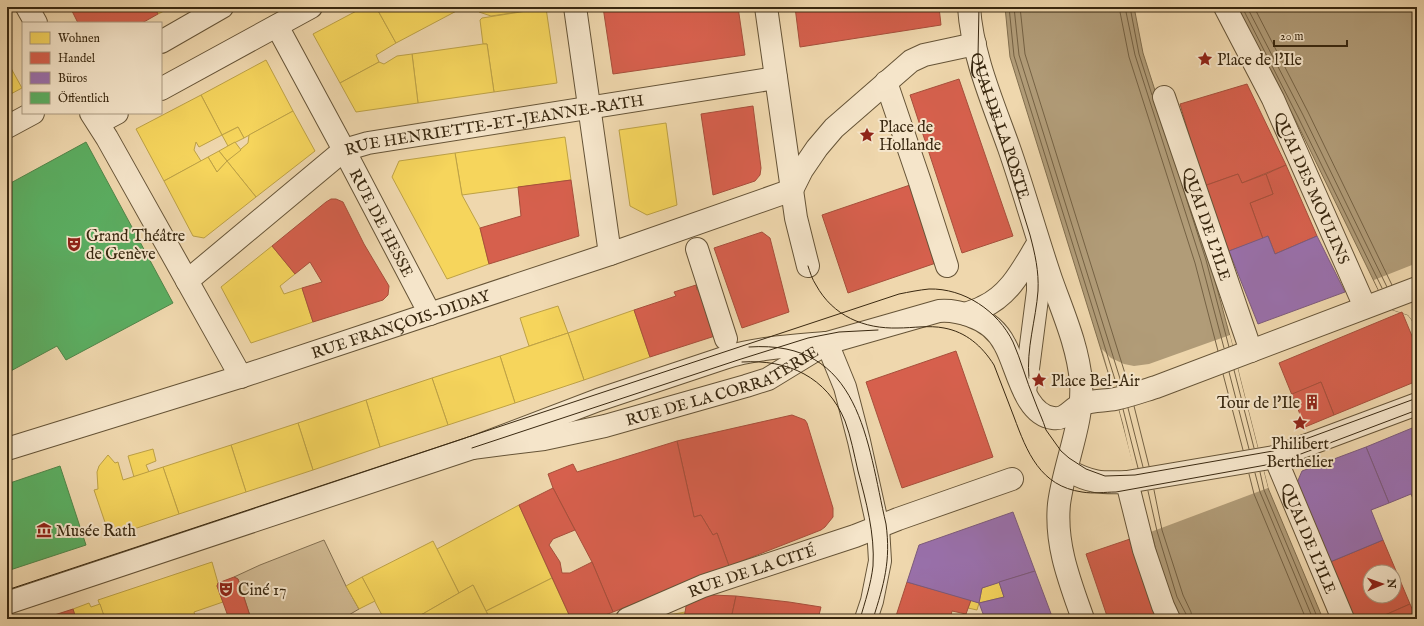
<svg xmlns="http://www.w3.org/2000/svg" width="1424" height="626" font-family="'IM FELL English',serif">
<rect width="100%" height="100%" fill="#efd7ad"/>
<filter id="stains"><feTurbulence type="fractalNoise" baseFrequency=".005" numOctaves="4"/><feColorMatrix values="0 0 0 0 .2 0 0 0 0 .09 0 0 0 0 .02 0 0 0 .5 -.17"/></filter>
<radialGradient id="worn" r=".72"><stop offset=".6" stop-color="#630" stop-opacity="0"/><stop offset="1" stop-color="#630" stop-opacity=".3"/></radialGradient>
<path fill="#d0b992" stroke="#847051" d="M324 540 346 586 359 609 342 619H251L238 579 234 577 260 565Z"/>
<g fill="#b19c78" stroke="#816e4e">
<path d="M1005 7H1134L1143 53 1209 259 1231 340 1240 378 1268 488 1323 619H1178L1169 600 1116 398 1010 57Z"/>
<path d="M1237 7H1417V327L1408 315 1387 308 1295 119Z"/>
</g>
<g fill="#efd7ad">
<path d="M1417 263V327L1408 315 1387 308 1374 280Z"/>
<path d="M1230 335 1240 378 1268 488 1148 533 1123 423 1102 349 1111 358 1124 364 1134 366 1149 364Z"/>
</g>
<g fill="#f6d55c" stroke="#bda145">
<path d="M154 7H172L158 14Z"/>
<path d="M364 7H376L396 43 376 55 379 62 340 83 313 34Z"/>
<path d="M376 7H464L396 43Z"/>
<path d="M475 7H546V8L491 16 479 12Z"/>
<path d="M546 8 557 83 494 92 487 44H483L480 20 482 18Z"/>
<path d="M483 44H487L494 92 418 103 412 54Z"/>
<path d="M412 54 418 103 356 112 340 83 379 62 384 64 397 56Z"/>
<path d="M266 60 293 111 244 138 238 127 222 135 201 95Z"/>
<path d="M7 61 22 88 7 96Z"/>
<path d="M201 95 222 135 199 147 196 142 194 150 201 161 164 181 136 129Z"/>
<path d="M293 111 315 151 256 197 227 161 248 143 249 135Z"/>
<path d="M666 123 677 205 647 215 630 206 619 130Z"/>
<path d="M238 127 244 138 228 146 222 135Z"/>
<path d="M565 137 571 180 462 195 455 153Z"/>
<path d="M235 142 241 150 227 161 219 151Z"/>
<path d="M219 151 227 161 217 172 208 157Z"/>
<path d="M455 153 462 195 480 228 489 264 447 279 392 177 399 161Z"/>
<path d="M208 157 217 172 227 161 256 197 204 238 193 236 164 181Z"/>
<path d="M272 246 295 274 280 286 284 294 302 288 313 322 251 343 221 287Z"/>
<path d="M558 306 568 333 529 346 520 318Z"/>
<path d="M634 310 650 357 584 380 568 333Z"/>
<path d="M568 333 584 380 515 403 500 356Z"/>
<path d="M500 356 515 403 448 425 432 378Z"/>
<path d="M432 378 448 425 380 447 366 400Z"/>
<path d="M366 400 380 447 313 470 298 423Z"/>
<path d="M298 423 313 470 246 492 231 445Z"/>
<path d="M231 445 246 492 179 514 163 467Z"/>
<path d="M153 449 156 461 146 465 149 472 134 477 128 456Z"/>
<path d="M108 455 115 463 118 462 123 480 163 467 179 514 110 537 94 490 98 489 97 472 99 466Z"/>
<path d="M519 505 552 578 486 611 473 585 459 593 437 549Z"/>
<path d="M433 541 459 593 414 619H384L362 577Z"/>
<path d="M212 562 218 583 217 586 223 602 194 612 196 619H105L98 600Z"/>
<path d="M362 577 375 601 359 609 346 586Z"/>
<path d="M552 578 571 619H490L486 611Z"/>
<path d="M999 582 1004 597 979 603 982 588Z"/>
<path d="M473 585 490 619H414L459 593Z"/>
<path d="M971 600 979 603 977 610 968 608Z"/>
<path d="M89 603 91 607 100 604 105 619H76L73 609Z"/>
<path d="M685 612 684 619H669V615Z"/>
</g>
<g fill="#d6604d" stroke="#a74f3b" fill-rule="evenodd">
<path d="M70 7H154L158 14 142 23H78Z"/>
<path d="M603 7H738L745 55 613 74Z"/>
<path d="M795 7H939L941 25 800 47Z"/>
<path d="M959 79 1013 236 962 253 910 95Z"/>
<path d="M1247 84 1286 165 1242 183 1238 174 1204 186 1180 104Z"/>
<path d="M753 106 761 168 760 175 755 181 713 195 701 114Z"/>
<path d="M1286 165 1317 236 1275 254 1268 236 1263 239 1250 203 1273 194 1266 174Z"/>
<path d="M1238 174 1242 183 1266 174 1273 194 1250 203 1263 239 1229 251 1204 186Z"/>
<path d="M571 180 579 236 489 264 480 228 521 216 518 187Z"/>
<path d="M910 185 936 263 848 293 822 215Z"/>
<path d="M331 199H336L343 202 364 244 389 286 388 295 383 300 313 322 302 288 322 282 310 262 295 274 272 246 326 202Z"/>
<path d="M762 232 770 238 789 312 742 328 714 248Z"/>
<path d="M696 285 697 290 703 288 718 335 650 357 634 310 676 296 674 292Z"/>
<path d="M1402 312 1417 348V381L1334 415 1321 382 1292 395 1279 363Z"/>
<path d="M956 351 993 457 902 488 866 382Z"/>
<path d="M1321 382 1334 415 1305 427 1292 394Z"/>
<path d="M792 415 805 420 807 423 833 508V517L825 527 821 530 729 566 717 533 713 535 701 515 694 517 677 441Z"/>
<path d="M677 441 694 517 701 515 713 535 717 533 729 566 613 612 592 562 553 488 548 474 573 464 577 472Z"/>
<path d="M553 488 575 530 553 539 549 545 560 562 562 573H570L592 562 613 612 595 619H571L519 505Z"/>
<path d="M1133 538 1162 619H1108L1086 554Z"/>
<path d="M1383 540 1410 604 1376 619H1355L1330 562ZM1370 572H1394V596H1370Z"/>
<path d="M234 577 238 579 251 619H229L217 586 218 583Z"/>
<path d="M907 582 971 600 966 614 952 611 950 619H895Z"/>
<path d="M712 595 736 596 731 619H684L687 600Z"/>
<path d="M736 596 789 602 821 607 818 619H731Z"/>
<path d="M1410 604 1414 613 1417 612V619H1376Z"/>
<path d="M73 609 76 619H42Z"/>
</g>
<g fill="#9970ab" stroke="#7c5a7c">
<path d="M1268 236 1275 254 1317 236 1345 292 1258 324 1229 251Z"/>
<path d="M1417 426V502L1415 503 1411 494 1389 503 1366 447Z"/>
<path d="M1366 447 1389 503 1371 510 1383 540 1330 562 1296 485 1302 471Z"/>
<path d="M1013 512 1035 571 982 588 979 603 907 582 919 545Z"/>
<path d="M1035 571 1053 619H985L979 603 1004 597 999 582Z"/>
</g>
<g fill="#5aae61" stroke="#508649">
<path d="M86 142 173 303 66 360 57 346 7 373V185Z"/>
<path d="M60 466 86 545 7 571V484Z"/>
</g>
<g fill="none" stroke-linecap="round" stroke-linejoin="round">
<g stroke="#756244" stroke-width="1">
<path d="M1009 7 1014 56 1117 386"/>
<path d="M1014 7 1019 55 1122 385"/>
<path d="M1020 7 1025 54 1128 383"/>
<path d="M1119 7 1129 57 1195 263 1218 351"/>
<path d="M1125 7 1135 55 1201 261 1224 348"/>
<path d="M1130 7 1139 54 1152 95"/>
<path d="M1242 7 1298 117 1382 288"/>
<path d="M1247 7 1303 115 1387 287"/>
<path d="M1254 7 1308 112 1392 285"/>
<path d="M1182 185 1206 260 1229 347"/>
<path d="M1234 370 1254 448"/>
<path d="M1229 372 1249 449"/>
<path d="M1223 374 1243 450"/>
<path d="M1134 406 1149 466"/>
<path d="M1128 408 1143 467"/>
<path d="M1123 409 1138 468"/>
<path d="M1260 472 1264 490 1318 619"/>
<path d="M1255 473 1260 492 1313 619"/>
<path d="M1249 474 1254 494 1306 619"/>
<path d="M1154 490 1162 530 1183 595 1191 612 1192 619"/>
<path d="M1148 491 1157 531 1177 597 1186 614V619"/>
</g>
<g stroke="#665437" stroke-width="24">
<g id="minor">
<path d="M27 7 36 23"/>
<path d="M575 7 610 254"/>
<path d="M766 7 796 218 808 266"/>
<path id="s1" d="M969 7C972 55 993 103 1009 148 1024 191 1036 235 1051 279 1063 313 1078 346 1081 382 1084 422 1064 464 1059 504 1055 545 1070 582 1083 619"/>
<path id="s2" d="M1225 7 1273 99 1365 307"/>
<path id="s3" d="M277 26 344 150 430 314"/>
<path d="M161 42 222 7"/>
<path d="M886 82 920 182 947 266"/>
<path d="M161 89 311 7"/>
<path id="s4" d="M1164 97 1251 351"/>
<path d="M91 113 107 138 241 377"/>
<path d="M98 123 117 113"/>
<path d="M7 127 33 113"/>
<path d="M792 190 802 170 817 148 834 128 911 61 924 55 975 44"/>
<path d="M697 249 726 339"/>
<path id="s5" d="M187 281 344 150 368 143 776 78"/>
<path d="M966 314C972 311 978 310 983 307 1010 295 1023 268 1037 245"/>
<path d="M827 343 845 387 859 441 878 527 880 561 872 601 866 619"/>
<path d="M1025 392 1038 291V259"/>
<path id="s6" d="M472 448 544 439 605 426 746 386 768 379 827 343 939 311C950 310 960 312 971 316 986 321 998 331 1005 345 1017 366 1024 415 1053 418 1067 420 1071 408 1082 404 1092 400 1105 401 1115 399 1129 396 1143 391 1156 387L1417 288"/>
<path id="s7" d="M7 449 246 375 610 254 792 190"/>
<path id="s8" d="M1275 457 1343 619"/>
<path d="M1067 470C1091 483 1101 483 1127 482L1275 457 1417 404"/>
<path d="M1127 482 1144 550 1163 606 1169 619"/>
<path d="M7 603 472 448 598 400 724 358C756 348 791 346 825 343"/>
<path id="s9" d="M627 619 703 586 855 536 898 519 1012 479"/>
</g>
</g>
<use href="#minor" stroke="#f5e5ca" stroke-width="22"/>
<g stroke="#392810" stroke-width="1">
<path d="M979 7 978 56 980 73 1030 235C1035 254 1039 271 1038 291 1036 319 1026 349 1029 378"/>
<path d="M808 266C810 272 812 279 816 285 833 316 864 329 898 328 913 328 929 325 944 328 966 332 982 346 994 365 1001 382 1007 400 1014 417 1027 452 1040 486 1082 492 1093 494 1105 492 1116 492L1277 463 1417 410"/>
<path d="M749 347C861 339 867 442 886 524 891 561 884 584 873 619"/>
<path d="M742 362C788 359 827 377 845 421 851 437 854 454 858 471 866 501 875 534 873 566 871 584 865 602 860 619"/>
<path d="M472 448 738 360 808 338 839 332 878 330"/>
<path d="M7 590 899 294C909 292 919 290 929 289 964 288 998 311 1013 342 1021 360 1026 380 1034 399 1038 410 1043 420 1046 430L1061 451 1069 458 1086 469 1105 476 1135 475 1273 451 1417 398"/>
</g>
</g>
<defs>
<g id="sight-bare" transform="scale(1.2)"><path d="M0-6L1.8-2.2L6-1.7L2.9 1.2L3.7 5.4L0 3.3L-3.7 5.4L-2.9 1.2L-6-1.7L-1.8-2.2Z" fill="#8f2418" stroke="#f5e5ca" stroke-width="2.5" paint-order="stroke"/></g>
<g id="theatre-bare" transform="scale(1.2)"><path d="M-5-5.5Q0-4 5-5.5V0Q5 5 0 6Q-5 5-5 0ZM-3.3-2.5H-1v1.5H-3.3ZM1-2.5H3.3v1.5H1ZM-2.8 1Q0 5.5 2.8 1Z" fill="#8f2418" stroke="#f5e5ca" stroke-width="2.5" paint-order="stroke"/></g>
<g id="building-bare" transform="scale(1.2)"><path d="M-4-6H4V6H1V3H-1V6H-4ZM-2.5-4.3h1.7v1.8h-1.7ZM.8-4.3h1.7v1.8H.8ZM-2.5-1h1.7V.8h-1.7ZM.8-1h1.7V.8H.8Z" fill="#8f2418" stroke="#f5e5ca" stroke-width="2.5" paint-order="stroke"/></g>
<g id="museum-bare" transform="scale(1.2)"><path d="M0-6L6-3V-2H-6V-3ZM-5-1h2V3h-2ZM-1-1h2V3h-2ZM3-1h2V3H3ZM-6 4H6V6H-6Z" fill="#8f2418" stroke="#f5e5ca" stroke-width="2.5" paint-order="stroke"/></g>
</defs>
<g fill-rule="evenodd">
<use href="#sight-bare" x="1205" y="59"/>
<use href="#sight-bare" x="867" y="135"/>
<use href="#theatre-bare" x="74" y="244"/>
<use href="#sight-bare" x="1039" y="380"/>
<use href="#building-bare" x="1312" y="402"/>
<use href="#sight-bare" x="1300" y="423"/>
<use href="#museum-bare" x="44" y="530"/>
<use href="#theatre-bare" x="226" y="589"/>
</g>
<g text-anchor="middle" stroke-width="4" stroke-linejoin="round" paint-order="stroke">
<g font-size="16" fill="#392810" stroke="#f5e5ca" text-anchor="start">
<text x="1217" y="65">Place de l'Ile</text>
<text x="879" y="132">Place de<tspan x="879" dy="18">Hollande</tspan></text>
<text x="86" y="241">Grand Théâtre<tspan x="86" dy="18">de Genève</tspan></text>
<text x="1051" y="386">Place Bel-Air</text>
<text x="1300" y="408" text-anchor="end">Tour de l'Ile</text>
<text x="1300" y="449" text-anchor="middle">Philibert<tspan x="1300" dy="18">Berthelier</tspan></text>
<text x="56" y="536">Musée Rath</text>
<text x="238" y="595">Ciné 17</text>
</g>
<g font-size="16" fill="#392810" stroke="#f5e5ca">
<text dy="6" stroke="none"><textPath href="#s1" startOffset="123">QUAI DE LA POSTE</textPath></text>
<text dy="6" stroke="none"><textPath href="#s5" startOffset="357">RUE HENRIETTE-ET-JEANNE-RATH</textPath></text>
<text dy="6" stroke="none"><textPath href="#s2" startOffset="201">QUAI DES MOULINS</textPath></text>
<text dy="6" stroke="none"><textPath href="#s3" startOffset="223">RUE DE HESSE</textPath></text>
<text dy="6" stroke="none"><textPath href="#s4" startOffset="134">QUAI DE L'ILE</textPath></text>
<text dy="6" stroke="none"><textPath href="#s7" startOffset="413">RUE FRANÇOIS-DIDAY</textPath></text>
<text dy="6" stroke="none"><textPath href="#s6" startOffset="259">RUE DE LA CORRATERIE</textPath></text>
<text dy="6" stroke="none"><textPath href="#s8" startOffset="88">QUAI DE L'ILE</textPath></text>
<text dy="6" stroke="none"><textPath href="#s9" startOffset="134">RUE DE LA CITÉ</textPath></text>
</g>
</g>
<rect width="1424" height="626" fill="none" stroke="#efd7ad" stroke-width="24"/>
<rect x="8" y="8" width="1408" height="610" fill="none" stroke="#392810" stroke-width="2"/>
<rect x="12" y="12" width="1400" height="602" fill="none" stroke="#392810"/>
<rect x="22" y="22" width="140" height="92" fill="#f5e5ca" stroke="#aa9980"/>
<rect x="30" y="32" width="20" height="12" fill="#f6d55c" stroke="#aa9980"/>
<text x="58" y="42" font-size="12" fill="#392810">Wohnen</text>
<rect x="30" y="52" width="20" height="12" fill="#d6604d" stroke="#aa9980"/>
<text x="58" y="62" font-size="12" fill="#392810">Handel</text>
<rect x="30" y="72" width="20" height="12" fill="#9970ab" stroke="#aa9980"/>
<text x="58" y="82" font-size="12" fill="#392810">Büros</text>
<rect x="30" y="92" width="20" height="12" fill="#5aae61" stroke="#aa9980"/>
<text x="58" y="102" font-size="12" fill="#392810">Öffentlich</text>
<g transform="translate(1382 584) rotate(88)"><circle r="19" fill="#f5e5ca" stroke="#aa9980"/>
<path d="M0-3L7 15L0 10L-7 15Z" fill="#8f2418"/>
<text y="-6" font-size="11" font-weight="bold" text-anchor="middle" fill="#392810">N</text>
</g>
<path d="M1274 40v6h73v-6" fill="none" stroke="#392810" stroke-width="2"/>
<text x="1280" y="40" font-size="12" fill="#392810" stroke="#f5e5ca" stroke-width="3" paint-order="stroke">20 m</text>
<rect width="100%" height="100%" filter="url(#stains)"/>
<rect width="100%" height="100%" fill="url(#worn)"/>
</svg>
